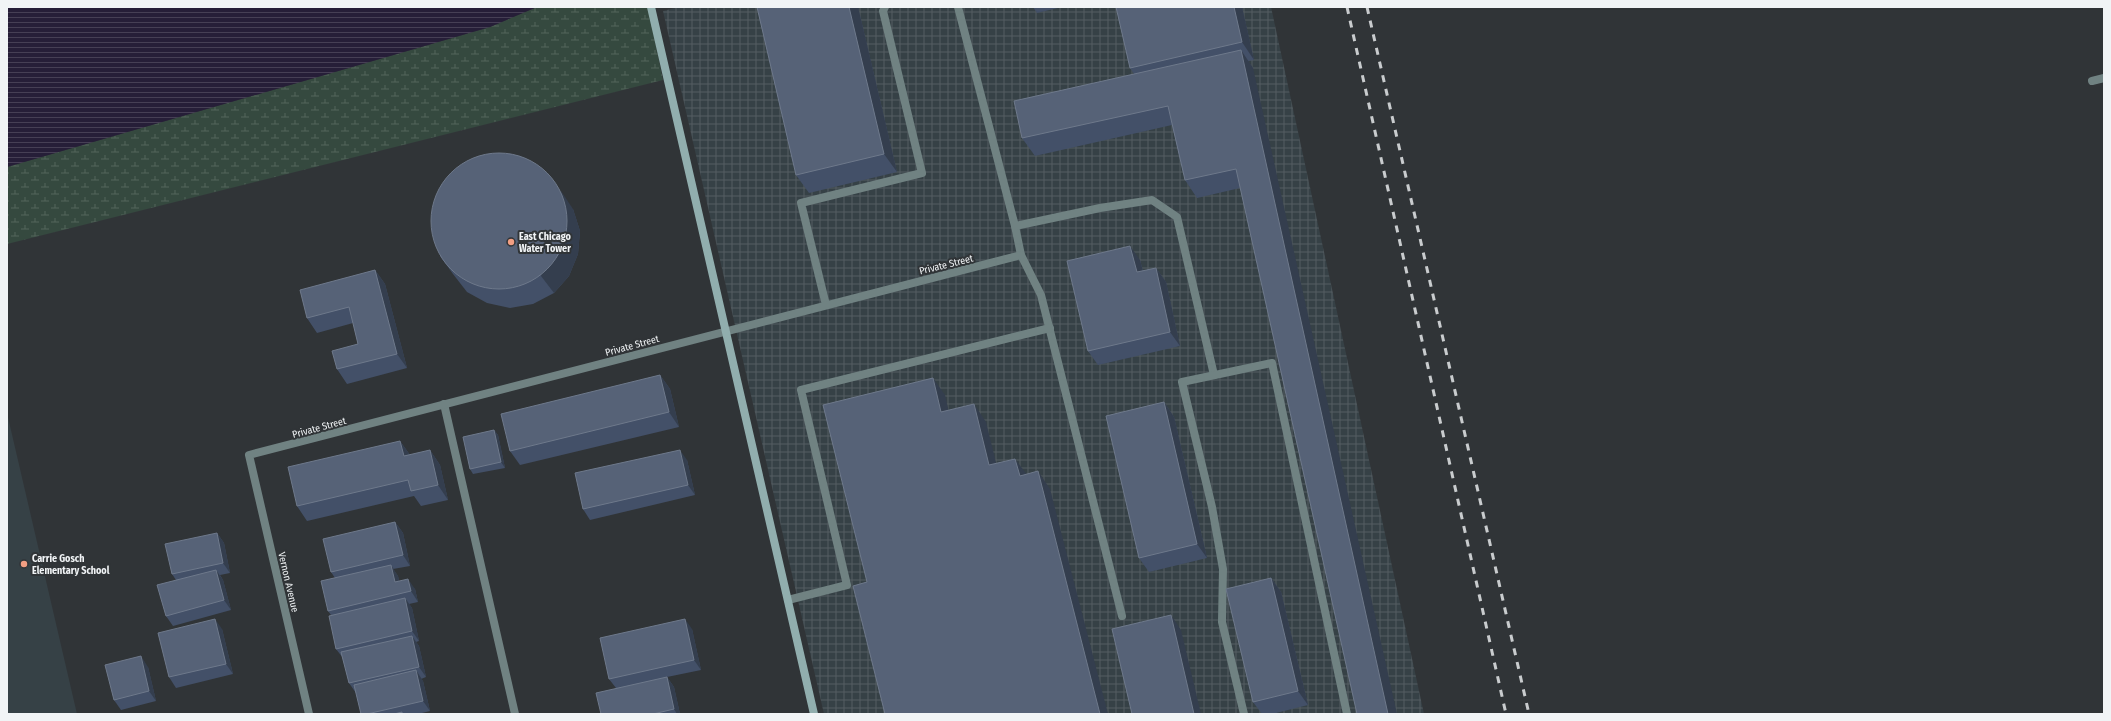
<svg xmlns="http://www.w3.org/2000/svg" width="2111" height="721" font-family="'Fira Sans Condensed',sans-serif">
<defs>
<pattern id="industrial-grid" width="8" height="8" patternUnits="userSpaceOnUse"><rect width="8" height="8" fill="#364146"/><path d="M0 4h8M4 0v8" fill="none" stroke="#545d61"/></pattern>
<pattern id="wetland-marsh" width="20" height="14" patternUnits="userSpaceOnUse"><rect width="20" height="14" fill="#35493f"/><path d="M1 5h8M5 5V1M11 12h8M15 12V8" fill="none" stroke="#53645b"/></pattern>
<pattern id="water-rules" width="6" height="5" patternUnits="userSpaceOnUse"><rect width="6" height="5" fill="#261e38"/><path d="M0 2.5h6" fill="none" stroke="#463f55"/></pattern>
</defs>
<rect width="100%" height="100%" fill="#303437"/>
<path fill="#364146" d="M7 413 77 714H7Z"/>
<path fill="url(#industrial-grid)" d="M679 7H1271L1424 714H824L663 11Z"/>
<path fill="url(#wetland-marsh)" d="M537 7H648L663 80 7 244V167L490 27Z"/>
<path fill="url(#water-rules)" d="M7 7H537L490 27 7 167Z"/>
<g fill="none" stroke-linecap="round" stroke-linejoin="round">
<g stroke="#708282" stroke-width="8">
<path d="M958 7 1015 226 1021 255 1041 295 1122 616"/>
<path d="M2092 81 2104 78"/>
<path d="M1015 226 1100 208 1152 200 1177 217 1214 375"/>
<path d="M826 305 801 203 922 173 883 11 885 7"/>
<path d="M444 404 515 714"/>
<path d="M788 600 847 585 801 390 1050 328"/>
<path d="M1244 714 1222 622 1223 569 1212 507 1182 382 1272 363 1347 714"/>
</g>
<path stroke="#708282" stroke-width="8" d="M309 714 249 455 1021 255"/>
<path stroke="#91aeae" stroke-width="8" d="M651 7 814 714"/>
<g stroke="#c9ccce" stroke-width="3" stroke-dasharray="7 7" stroke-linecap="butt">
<path d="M1347 7 1506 714"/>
<path d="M1367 7 1529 714"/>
</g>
</g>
<g fill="#435068">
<path d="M757 7H858L897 172 809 193 796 175Z"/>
<path d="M1033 7H1062L1037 13Z"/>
<path d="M1116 7H1242L1254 60 1248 61 1253 68 1240 188 1197 198 1185 180 1172 125 1035 156 1022 138 1134 74 1130 68Z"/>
<path d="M573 209 580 231 578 254 569 276 554 293 533 304 510 308 487 303 467 292 453 274 440 256Z"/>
<path d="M1140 260 1143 271 1156 268 1166 282 1180 346 1098 365 1088 351Z"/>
<path d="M375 270 385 284 407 368 347 384 337 369 358 344 353 323 317 333 307 318Z"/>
<path d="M660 375 670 389 679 427 520 465 510 451Z"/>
<path d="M1164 402 1174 417 1207 558 1149 572 1139 558Z"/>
<path d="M494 430 498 435 505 468 473 474 470 469Z"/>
<path d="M400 441 410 455 430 450 440 465 448 500 421 506 414 496 307 521 297 506Z"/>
<path d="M687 460 695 495 590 520 583 509Z"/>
<path d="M395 522 403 533 410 566 393 569 398 576 399 581 415 589 418 602 409 604 412 608 419 641 416 642 419 646 426 677 421 679 423 681 430 711 418 714H361L356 693 349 683 343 658 336 649 331 615 328 611 335 578 331 572Z"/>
<path d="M217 533 224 543 230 573 220 575 223 580 231 610 173 626 166 616 176 580 172 574Z"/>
<path d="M1271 578 1281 592 1308 705 1272 714H1262L1253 702Z"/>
<path d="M222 629 233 674 176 688 169 677Z"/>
<path d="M692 629 701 670 667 677 674 687 680 714H601L616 688 609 679Z"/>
<path d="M148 667 156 701 121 710 114 700Z"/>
</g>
<g fill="#343e4e">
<path d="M849 7H858L897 172 884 154Z"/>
<path d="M1234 7H1242L1254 60 1242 42Z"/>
<path d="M1241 50 1253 68 1397 714H1388Z"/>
<path d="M561 191 573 209 580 231 578 254 569 276 554 293 541 276Z"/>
<path d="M1130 246 1140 260 1147 287 1137 272Z"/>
<path d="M1156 268 1166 282 1180 346 1170 332Z"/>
<path d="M375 270 385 284 407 368 397 354Z"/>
<path d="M660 375 670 389 679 427 669 412Z"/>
<path d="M933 378 945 395 953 430 941 412Z"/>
<path d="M1164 402 1174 417 1207 558 1197 544Z"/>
<path d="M974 404 986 422 1001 483 989 465Z"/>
<path d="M494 430 498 435 505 468 501 462Z"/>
<path d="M400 441 410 455 404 456Z"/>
<path d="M430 450 440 465 448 500 438 485Z"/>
<path d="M680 450 687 460 695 495 688 485Z"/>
<path d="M1015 459 1028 476H1020Z"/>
<path d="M1038 471 1050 489 1108 714H1100Z"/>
<path d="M395 522 403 533 410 566 403 555Z"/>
<path d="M217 533 224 543 230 573 223 563Z"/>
<path d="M391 565 398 576 402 592 395 582Z"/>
<path d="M216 570 223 580 231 610 224 600Z"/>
<path d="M1271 578 1281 592 1308 705 1298 691Z"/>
<path d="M408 579 415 589 418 602 411 591Z"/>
<path d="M405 598 412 608 419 641 412 631Z"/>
<path d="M1171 615 1181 630 1201 714H1194Z"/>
<path d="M215 619 222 629 233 674 226 664Z"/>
<path d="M685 619 692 629 701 670 694 660Z"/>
<path d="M412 636 419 646 426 677 419 667Z"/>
<path d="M141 656 148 667 156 701 149 691Z"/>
<path d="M416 670 423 681 430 711 423 701Z"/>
<path d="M667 677 674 687 680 714H677L674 709Z"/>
</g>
<g fill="#566277" stroke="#6e798b">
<path d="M757 7H849L884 154 796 175Z"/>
<path d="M1116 7H1234L1242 42 1130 68Z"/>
<path d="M1241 50 1388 714H1357L1236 169 1185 180 1168 106 1022 138 1014 101Z"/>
<circle cx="499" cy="221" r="68"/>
<path d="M1130 246 1137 272 1156 268 1170 332 1088 351 1067 261Z"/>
<path d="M375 270 397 354 337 369 332 351 358 344 349 307 307 318 300 290Z"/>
<path d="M660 375 669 412 510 451 501 414Z"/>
<path d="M933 378 941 412 974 404 989 465 1015 459 1020 476 1038 471 1100 714H885L853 586 867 582 823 405Z"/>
<path d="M1164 402 1197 544 1139 558 1106 416Z"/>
<path d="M494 430 501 462 470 469 463 437Z"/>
<path d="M400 441 404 456 430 450 438 485 411 491 408 480 297 506 288 467Z"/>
<path d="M680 450 688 485 583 509 575 473Z"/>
<path d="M395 522 403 555 331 572 323 539Z"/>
<path d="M217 533 223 563 172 574 165 544Z"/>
<path d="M391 565 395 582 408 579 411 591 328 611 321 581Z"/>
<path d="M216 570 224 600 166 616 157 585Z"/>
<path d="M1271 578 1298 691 1253 702 1226 589Z"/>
<path d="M405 598 412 631 336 649 329 616Z"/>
<path d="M1171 615 1194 714H1132L1112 629Z"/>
<path d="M215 619 226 664 169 677 158 633Z"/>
<path d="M685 619 694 660 609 679 600 638Z"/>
<path d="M412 636 419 667 349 683 341 652Z"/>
<path d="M141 656 149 691 114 700 105 665Z"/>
<path d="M416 670 423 701 367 714H361L354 685Z"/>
<path d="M667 677 674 709 653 714H601L596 693Z"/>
<path d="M402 712V714H394Z"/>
</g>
<g fill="#f39f83" stroke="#303437" stroke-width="1.5">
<circle cx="511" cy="242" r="4"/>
<circle cx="24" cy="564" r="4"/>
</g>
<g text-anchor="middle" stroke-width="4" stroke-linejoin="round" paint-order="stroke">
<g font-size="10" font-weight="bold" fill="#f1f4f6" stroke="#303437" text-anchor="start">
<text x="519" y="240">East Chicago<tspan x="519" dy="12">Water Tower</tspan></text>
<text x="32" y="562">Carrie Gosch<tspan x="32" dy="12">Elementary School</tspan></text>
</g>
<g font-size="10" fill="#f1f4f6" stroke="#303437">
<text transform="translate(946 264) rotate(-14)" y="4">Private Street</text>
<text transform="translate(632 345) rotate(-15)" y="4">Private Street</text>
<text transform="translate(319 427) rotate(-15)" y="4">Private Street</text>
<text transform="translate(289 582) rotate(77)" y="4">Vernon Avenue</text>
</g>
</g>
<rect width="2111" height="721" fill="none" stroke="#f1f4f6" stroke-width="16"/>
</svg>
